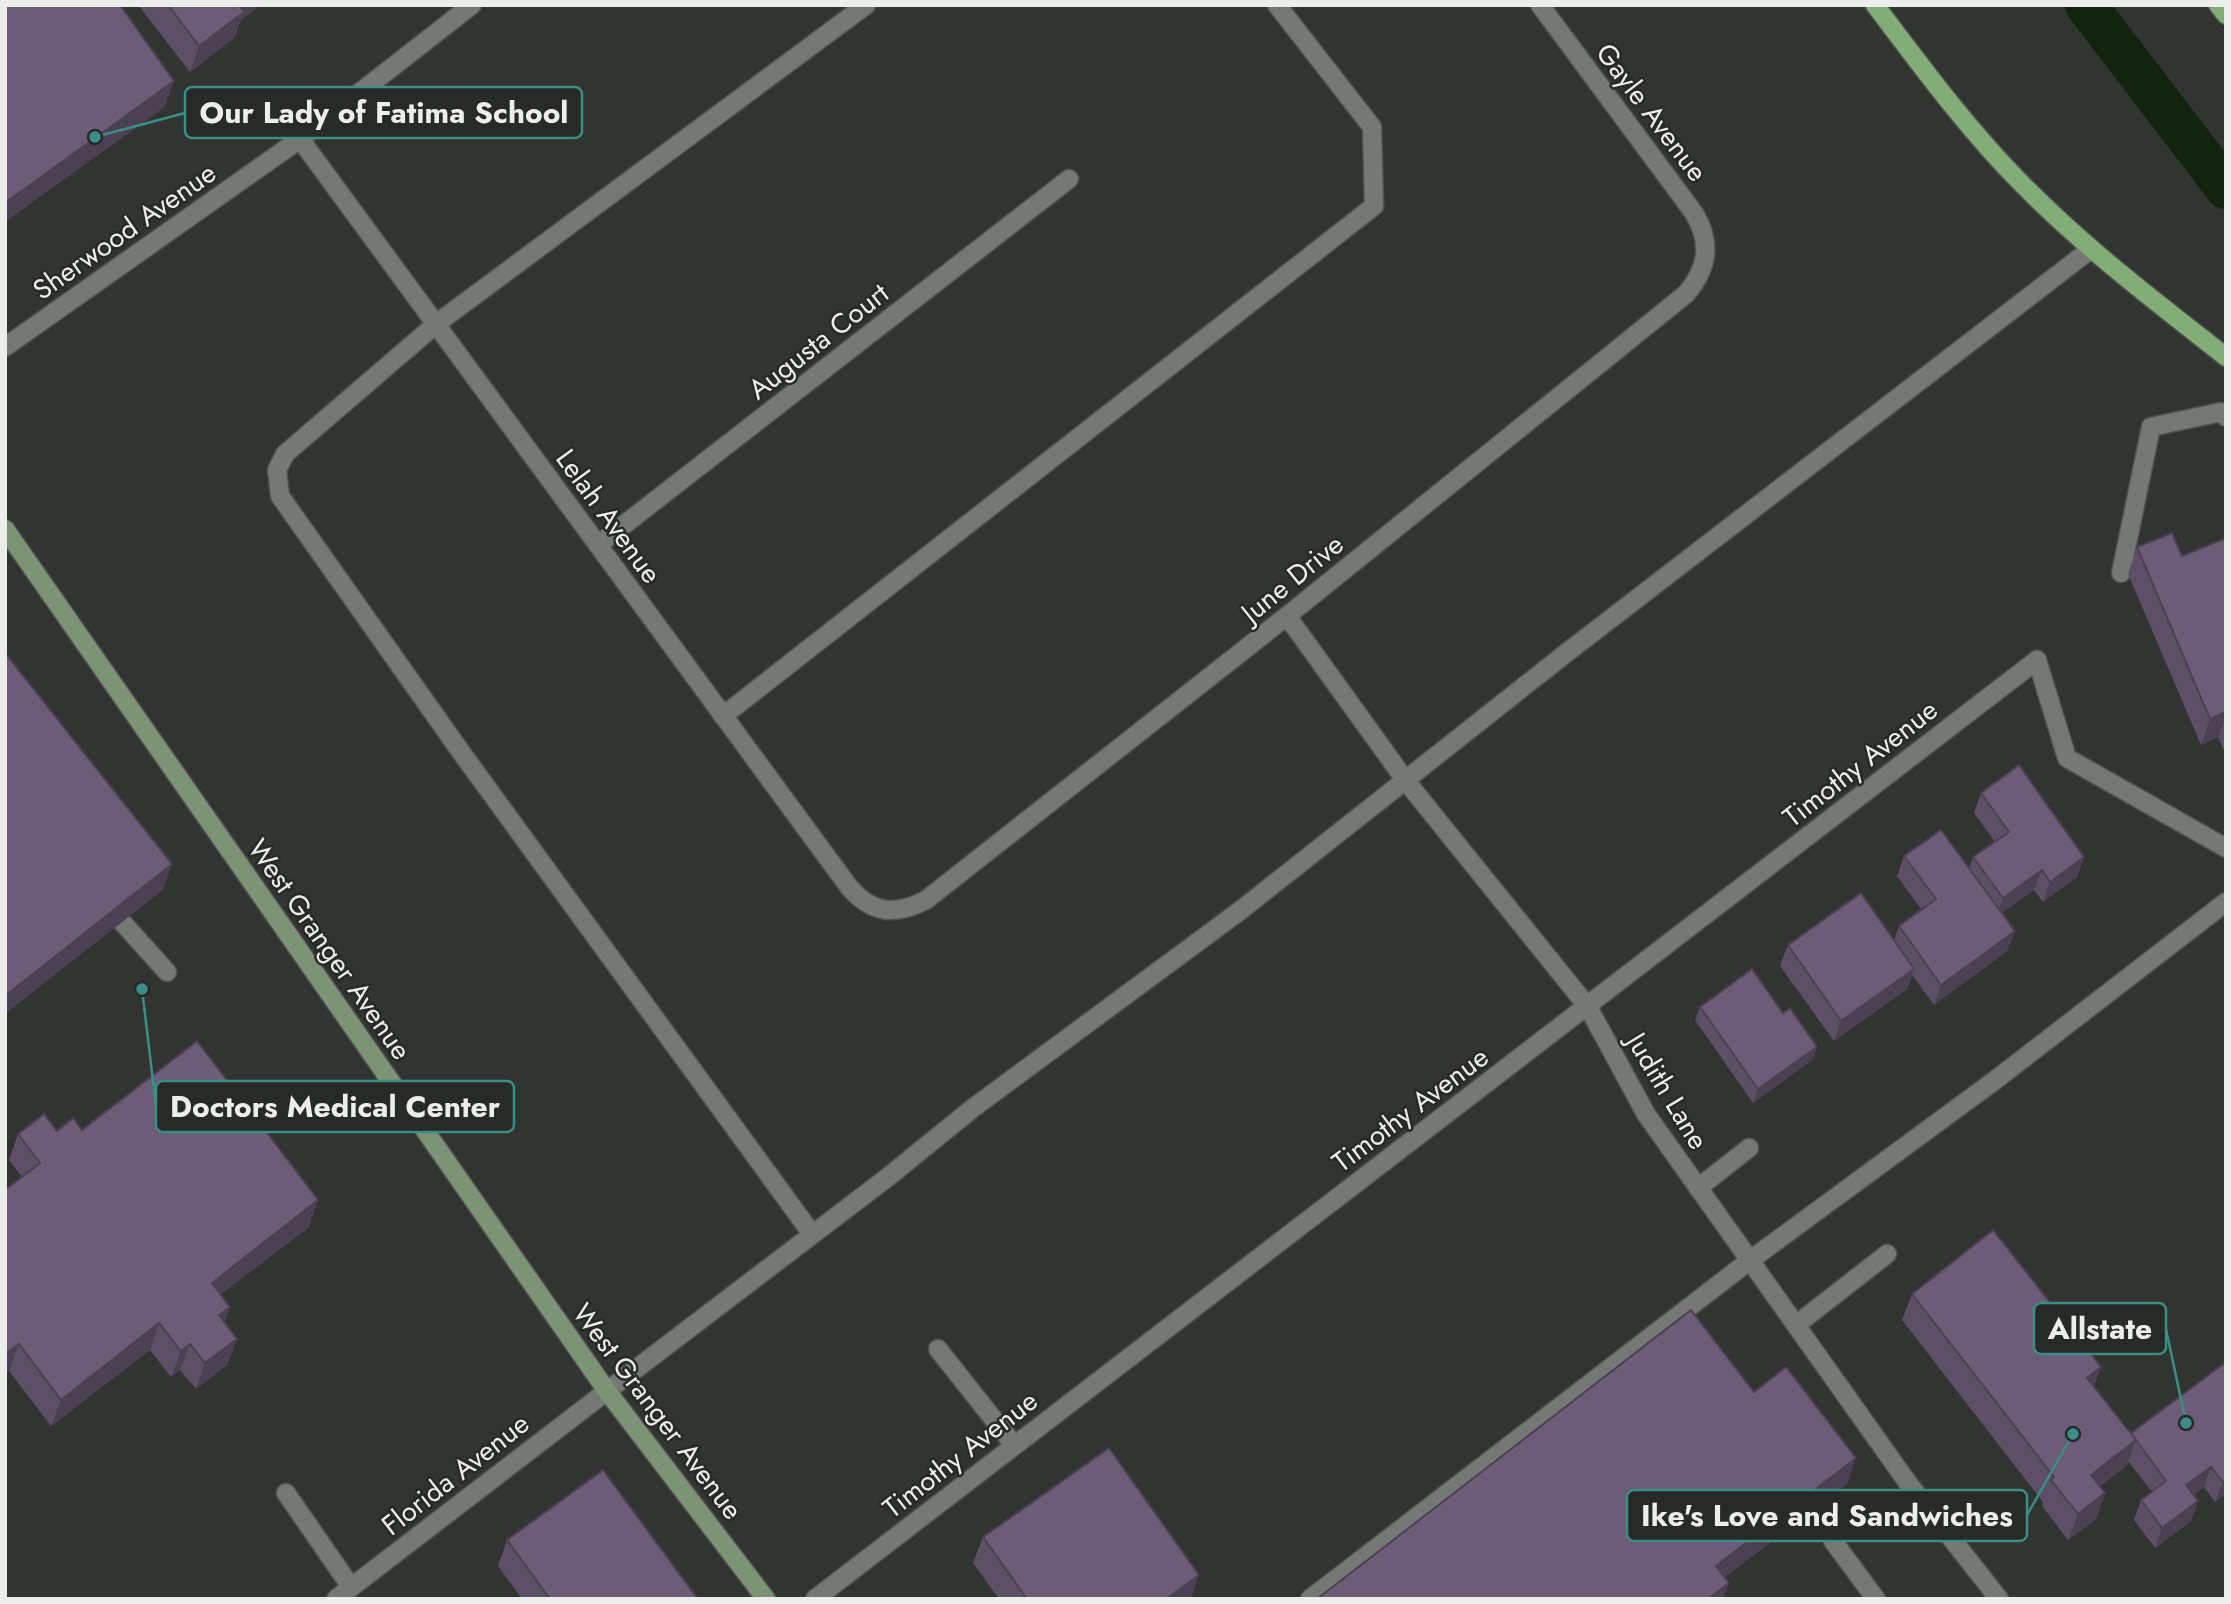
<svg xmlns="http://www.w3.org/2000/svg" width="2231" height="1604" font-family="Jost,sans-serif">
<rect width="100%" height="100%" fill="#313430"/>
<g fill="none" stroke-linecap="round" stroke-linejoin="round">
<path stroke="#12240d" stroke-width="42" d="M2086 5 2226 188"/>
<g stroke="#50534f" stroke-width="21">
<g id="lane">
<path d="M2121 573 2151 427 2221 412 2226 417"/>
<path d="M2037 660 2067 758 2226 848"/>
<path d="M723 716 1374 206 1372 127 1277 5"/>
<path d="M122 922 167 972"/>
<path d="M1698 1188 1749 1148"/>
<path d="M812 1234 461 752 280 496 277 470 285 454 436 324 866 5"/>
<path d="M1796 1325 1887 1254"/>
<path d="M938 1349 1014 1445"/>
<path d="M607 1391 888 1177 973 1108 1241 910 1565 654 2091 249"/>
<path d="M286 1493 351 1587"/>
<path d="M1833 1541 1876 1599"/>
<path d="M1310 1599 1749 1261 1994 1081 2226 902"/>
</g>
</g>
<g stroke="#50534f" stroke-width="21">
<g id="street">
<path d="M300 139 849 887C872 914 895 916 926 900L1287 616 1686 294C1708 268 1712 243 1694 213L1540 5"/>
<path d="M5 347 300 139 472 5"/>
<path d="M598 545 1069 179"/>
<path d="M1287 616 1406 781 1588 1007 1646 1114 1908 1483 1999 1599"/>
<path d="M336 1599 607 1391"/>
<path d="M815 1599 2037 660"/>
</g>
</g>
<g stroke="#50534f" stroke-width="21">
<path id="secondary" d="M5 529 607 1391 766 1599"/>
</g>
<g stroke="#50534f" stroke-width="21">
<g id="primary">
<path d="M1875 5C1922 67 1968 130 2023 185 2086 249 2156 302 2226 357"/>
<path d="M2218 5 2226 15"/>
</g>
</g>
<use href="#lane" stroke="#757874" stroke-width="18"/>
<use href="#street" stroke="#757874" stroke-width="18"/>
<use href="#secondary" stroke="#7c9375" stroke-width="18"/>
<use href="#primary" stroke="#83ad76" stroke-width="18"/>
</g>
<g fill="#5d4f66">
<path d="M138 5H260L241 20 234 38 190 72Z"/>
<path d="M2226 538V755L2218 737 2201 745 2128 574 2137 547 2182 556Z"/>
<path d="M1981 793 2084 857 2077 877 2043 902 2034 890 2002 913 2015 931 2007 951 1934 1005 1912 975 1907 989 1834 1041 1780 966 1788 945 1894 940 1899 926 1921 909 1897 876 1904 856 1969 869 1973 857 1995 842 1974 813Z"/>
<path d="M1700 1007 1783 1013 1817 1047 1812 1060 1753 1103 1695 1020Z"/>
<path d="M82 1130 268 1134 309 1227 221 1294 225 1322 237 1339 227 1365 196 1389 180 1370 171 1377 150 1350 51 1426 9 1371 22 1177 9 1160 18 1134Z"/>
<path d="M1912 1294 2101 1367 2094 1386 2131 1433 2226 1362V1494L2215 1502 2204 1487 2193 1495 2198 1501 2191 1521 2155 1548 2134 1520 2141 1500 2152 1492 2128 1461 2126 1466 2100 1486 2105 1493 2096 1519 2068 1540 2042 1506 2043 1502 1902 1320Z"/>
<path d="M983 1537 1191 1599H999L973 1563Z"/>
<path d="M507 1540 698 1599H522L498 1566Z"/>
</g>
<g fill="#4c4053">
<path d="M237 5H260L241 20 234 38 190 72 199 46Z"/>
<path d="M174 81 165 107 5 222V203Z"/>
<path d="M2226 712V717L2218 737 2201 745 2210 719Z"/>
<path d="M2084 857 2077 877 2043 902 2050 882Z"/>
<path d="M172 864 163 890 5 1014V996Z"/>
<path d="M2042 870 2034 890 1995 918 2003 898Z"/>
<path d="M2015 931 2007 951 1934 1005 1941 985Z"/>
<path d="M1914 969 1907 989 1834 1041 1841 1021Z"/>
<path d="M1817 1047 1812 1060 1753 1103 1758 1089Z"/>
<path d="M275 1116 265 1142 262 1126Z"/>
<path d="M318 1200 309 1227 202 1309 212 1283Z"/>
<path d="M230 1307 221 1333 219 1315Z"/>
<path d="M159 1323 150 1350 51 1426 61 1400Z"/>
<path d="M237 1339 227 1365 196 1389 205 1363Z"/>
<path d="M19 1344 9 1371 5 1373V1354Z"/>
<path d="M190 1344 180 1370 171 1377 181 1351Z"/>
<path d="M2101 1367 2091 1393 2087 1378Z"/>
<path d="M2136 1440 2126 1466 2081 1501 2091 1475Z"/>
<path d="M1856 1458 1847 1484 1706 1592 1716 1566Z"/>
<path d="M2211 1467 2204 1487 2179 1505 2186 1485Z"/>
<path d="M2226 1480V1494L2215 1502 2223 1482Z"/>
<path d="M2105 1493 2096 1519 2068 1540 2078 1514Z"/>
<path d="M2198 1501 2191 1521 2155 1548 2162 1528Z"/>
<path d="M1199 1575 1191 1599H1166Z"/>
<path d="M1729 1583 1723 1599H1708Z"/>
</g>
<g fill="#6c5c77" stroke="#4c4053" stroke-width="2">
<path d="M5 5H120L174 81 5 203Z"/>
<path d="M168 5H239L244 12 199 46Z"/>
<path d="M2172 533 2182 556 2226 538V712L2210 719 2137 547Z"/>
<path d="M5 653 172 864 5 996Z"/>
<path d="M2019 765 2084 857 2050 882 2042 870 2003 898 1973 857 2009 832 1981 793Z"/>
<path d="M1941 830 2015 931 1941 985 1899 926 1936 899 1904 856Z"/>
<path d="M1861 893 1914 969 1841 1021 1788 945Z"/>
<path d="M1752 969 1783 1013 1790 1008 1817 1047 1758 1089 1700 1007Z"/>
<path d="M197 1041 240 1097 252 1088 275 1116 262 1126 318 1200 212 1283 230 1307 219 1315 237 1339 205 1363 190 1344 181 1351 159 1323 61 1400 19 1344 5 1354V1190L40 1163 18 1134 44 1114 57 1131 73 1118 82 1130Z"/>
<path d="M1993 1230 2101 1367 2087 1378 2136 1440 2091 1475 2105 1493 2078 1514 2051 1480 2054 1477 1912 1294Z"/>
<path d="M1691 1310 1754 1392 1786 1367 1856 1458 1716 1566 1729 1583 1708 1599H1317Z"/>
<path d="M2226 1362V1480L2223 1482 2211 1467 2186 1485 2198 1501 2162 1528 2141 1500 2166 1481 2131 1433Z"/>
<path d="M1109 1448 1199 1575 1166 1599H1027L983 1537Z"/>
<path d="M603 1470 698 1599H550L507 1540Z"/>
</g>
<g text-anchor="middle" stroke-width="5" stroke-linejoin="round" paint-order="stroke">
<g font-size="28" fill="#eceeeb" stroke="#272a26">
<text transform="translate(1652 112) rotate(53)" y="10">Gayle Avenue</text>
<text transform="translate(124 231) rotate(-35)" y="10">Sherwood Avenue</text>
<text transform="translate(818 341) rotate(-38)" y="10">Augusta Court</text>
<text transform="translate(609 516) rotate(54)" y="10">Lelah Avenue</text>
<text transform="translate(1292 578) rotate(-39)" y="10">June Drive</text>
<text transform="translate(1860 763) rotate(-38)" y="10">Timothy Avenue</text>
<text transform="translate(330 949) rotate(55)" y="10">West Granger Avenue</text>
<text transform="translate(1668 1091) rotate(59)" y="10">Judith Lane</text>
<text transform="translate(1410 1109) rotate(-37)" y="10">Timothy Avenue</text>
<text transform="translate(658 1411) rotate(53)" y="10">West Granger Avenue</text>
<text transform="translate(960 1454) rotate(-38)" y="10">Timothy Avenue</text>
<text transform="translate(455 1474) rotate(-38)" y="10">Florida Avenue</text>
</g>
</g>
<path fill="none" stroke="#3b8e87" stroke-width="2.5" d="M95 137L185 113M142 989L156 1106M2186 1423L2166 1329M2073 1434L2027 1515"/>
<g fill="#3b8e87" stroke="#272a26" stroke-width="2.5">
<circle cx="95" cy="137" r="7"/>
<circle cx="142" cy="989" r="7"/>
<circle cx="2186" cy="1423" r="7"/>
<circle cx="2073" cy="1434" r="7"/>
</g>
<g fill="#272a26" stroke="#3b8e87" stroke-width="2.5">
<rect x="185" y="87" width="397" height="51" rx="7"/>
<rect x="156" y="1081" width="358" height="51" rx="7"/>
<rect x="2034" y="1303" width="132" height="51" rx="7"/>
<rect x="1627" y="1490" width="400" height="51" rx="7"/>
</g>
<g font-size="30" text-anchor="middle" font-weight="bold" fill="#eceeeb">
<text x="384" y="123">Our Lady of Fatima School</text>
<text x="335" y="1117">Doctors Medical Center</text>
<text x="2100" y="1339">Allstate</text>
<text x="1827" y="1526">Ike's Love and Sandwiches</text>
</g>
<rect width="2231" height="1604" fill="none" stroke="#eceeeb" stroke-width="14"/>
</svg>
